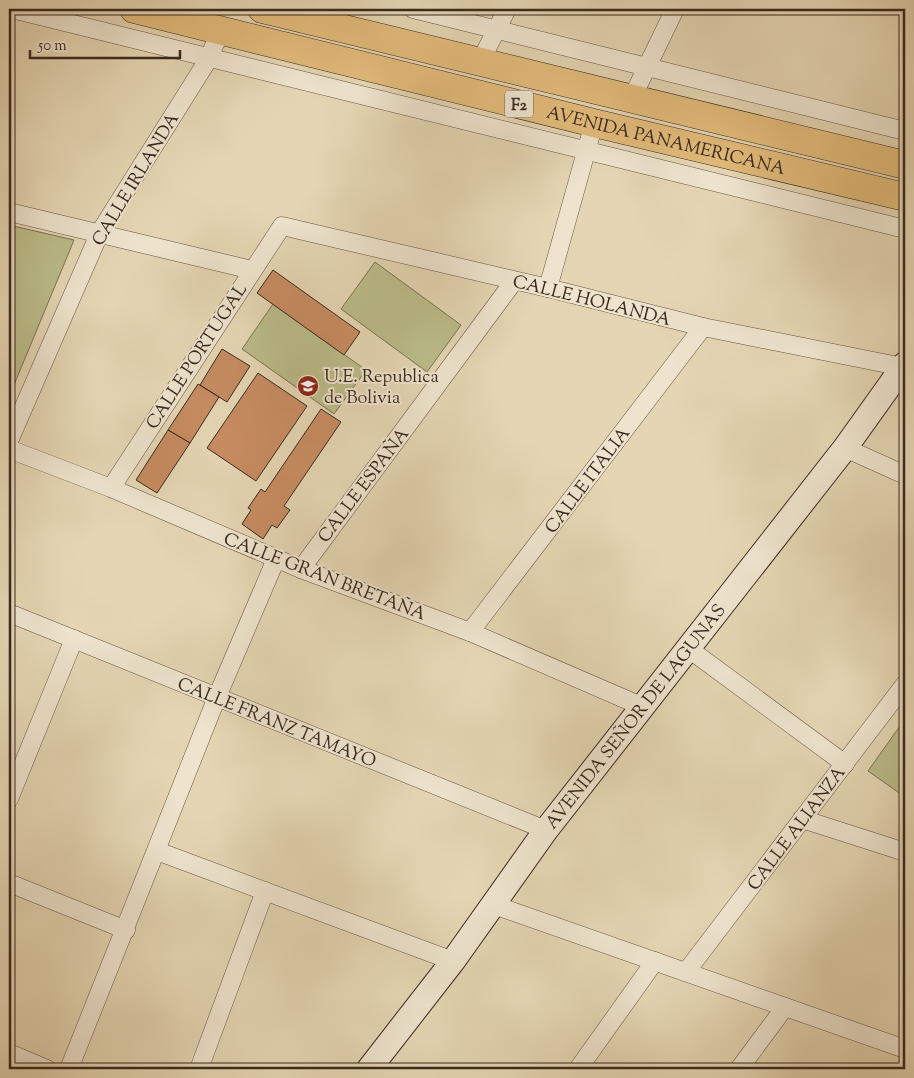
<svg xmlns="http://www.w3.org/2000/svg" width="914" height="1078" font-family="'Sorts Mill Goudy',serif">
<rect width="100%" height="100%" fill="#e5d6b3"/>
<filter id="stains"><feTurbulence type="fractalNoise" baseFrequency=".004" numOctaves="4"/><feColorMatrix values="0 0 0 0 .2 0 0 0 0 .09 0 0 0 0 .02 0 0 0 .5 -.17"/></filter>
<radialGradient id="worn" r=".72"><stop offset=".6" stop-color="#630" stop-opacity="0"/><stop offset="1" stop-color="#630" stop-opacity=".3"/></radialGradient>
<g fill="#babc89" stroke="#7a7255">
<path d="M9 225 74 240 9 397Z"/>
<path d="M375 262 461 325 427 372 341 309Z"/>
<path d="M273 304 366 370 334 414 242 349Z"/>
<path d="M905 719V797L868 771Z"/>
</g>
<g fill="#c78c61" stroke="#392921">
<path d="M273 270 360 332 344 355 257 293Z"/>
<path d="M222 349 250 366 227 402 200 385Z"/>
<path d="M258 373 307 406 256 481 207 448Z"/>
<path d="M198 384 219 397 190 443 168 430Z"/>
<path d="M321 409 341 422 284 506 290 510 277 528 272 525 263 539 242 524 251 510 248 508 261 489 265 492Z"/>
<path d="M168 430 190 443 157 493 136 480Z"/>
</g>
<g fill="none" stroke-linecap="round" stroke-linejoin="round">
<g stroke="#645446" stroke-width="19">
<g id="street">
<path d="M12 9 905 229"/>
<path d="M413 9 905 131"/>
<path d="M480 62 507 9"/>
<path d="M631 100 675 9"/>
<path d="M9 212 252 270"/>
<path d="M548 288 594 123"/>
<path d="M9 441 100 232 206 63 221 31"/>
<path d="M845 448 905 475"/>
<path d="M9 449 111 488 301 569 470 632 641 706"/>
<path d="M111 488 282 226 548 288 703 327 903 367"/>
<path d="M301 569 514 281"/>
<path d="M9 613 546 830"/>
<path d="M470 632 703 327"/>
<path d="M689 649 845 764"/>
<path d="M9 799 74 639"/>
<path d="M802 819 905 852"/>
<path d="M157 851 453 961"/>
<path d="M9 883 126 930"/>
<path d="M494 905 905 1049"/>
<path d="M686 972 905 684"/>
<path d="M9 1053 47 1069"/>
<path d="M69 1069 217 697 276 559"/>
<path d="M199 1069 265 891"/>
<path d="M578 1069 655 961"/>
<path d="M739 1069 785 1007"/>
</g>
</g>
<g stroke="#392921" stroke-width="26">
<g id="secondary">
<path id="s1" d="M369 1069 453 961 546 830 845 448 905 364"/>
</g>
</g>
<g stroke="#392921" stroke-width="29">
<g id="highway">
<path id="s2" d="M134 9 594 123 905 197"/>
<path d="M262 9 905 165"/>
</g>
</g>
<use href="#street" stroke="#eee4ce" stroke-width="18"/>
<use href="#secondary" stroke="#eee4ce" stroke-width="24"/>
<use href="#highway" stroke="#e2bb7a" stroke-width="28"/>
</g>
<defs>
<g id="school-disc" transform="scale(1.125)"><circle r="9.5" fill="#8f2418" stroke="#eee4ce"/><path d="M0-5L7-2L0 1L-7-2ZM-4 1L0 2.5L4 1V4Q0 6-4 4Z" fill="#fff"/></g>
</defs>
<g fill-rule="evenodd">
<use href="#school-disc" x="308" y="386"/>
</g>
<g text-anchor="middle" stroke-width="4" stroke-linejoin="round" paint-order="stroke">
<rect fill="#eee4ce" stroke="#6f6155" stroke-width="1" x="505" y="90.5" width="28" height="27" rx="4"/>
<g font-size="16" font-weight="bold" fill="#392921">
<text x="519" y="110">F2</text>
</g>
<g font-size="18" fill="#392921" stroke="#eee4ce">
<text dy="6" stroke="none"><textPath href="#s2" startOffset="548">AVENIDA PANAMERICANA</textPath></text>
<text transform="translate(135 179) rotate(-59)" y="6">CALLE IRLANDA</text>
<text transform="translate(592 300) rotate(14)" y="6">CALLE HOLANDA</text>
<text transform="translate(196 356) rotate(-57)" y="6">CALLE PORTUGAL</text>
<text transform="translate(587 480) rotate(-53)" y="6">CALLE ITALIA</text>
<text transform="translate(363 485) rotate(-53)" y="6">CALLE ESPAÑA</text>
<text transform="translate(325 576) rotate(21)" y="6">CALLE GRAN BRETAÑA</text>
<text dy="6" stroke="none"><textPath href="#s1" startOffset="442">AVENIDA SEÑOR DE LAGUNAS</textPath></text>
<text transform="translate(277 722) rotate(22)" y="6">CALLE FRANZ TAMAYO</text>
<text transform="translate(796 828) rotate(-53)" y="6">CALLE ALIANZA</text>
</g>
<g font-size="18" fill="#392921" stroke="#eee4ce" text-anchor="start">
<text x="324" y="382">U.E. Republica<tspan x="324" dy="21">de Bolivia</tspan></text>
</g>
</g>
<rect width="914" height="1078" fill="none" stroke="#e5d6b3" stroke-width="30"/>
<rect x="10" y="10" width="894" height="1058" fill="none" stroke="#392921" stroke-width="2.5"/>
<rect x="15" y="15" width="884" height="1048" fill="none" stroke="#392921"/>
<path d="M30 50v8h150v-8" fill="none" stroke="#392921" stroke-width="2.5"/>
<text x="38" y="50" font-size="15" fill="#392921" stroke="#eee4ce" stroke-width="4" paint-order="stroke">50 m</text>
<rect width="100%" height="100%" filter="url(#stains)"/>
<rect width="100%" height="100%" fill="url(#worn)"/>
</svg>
